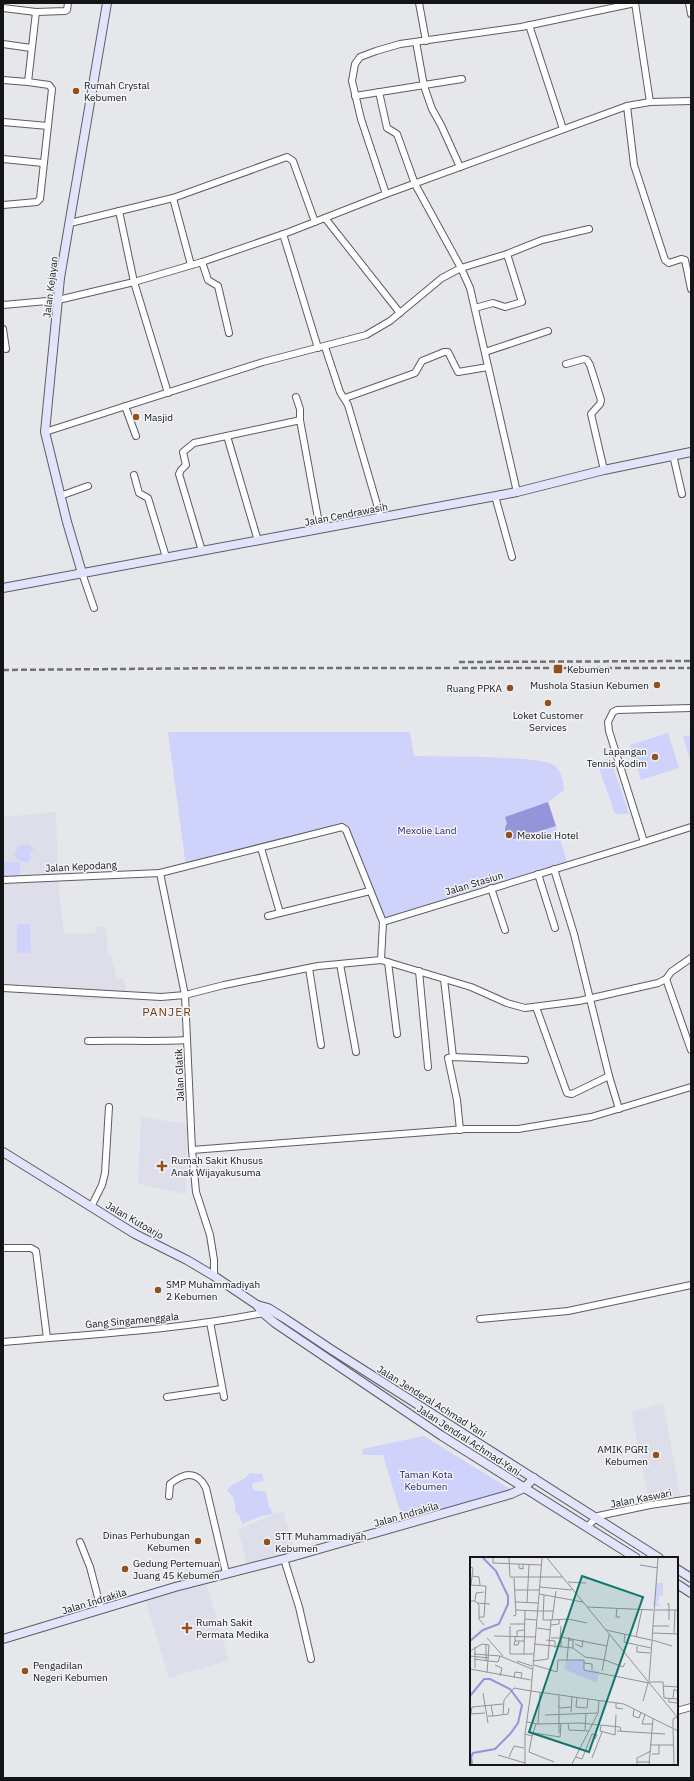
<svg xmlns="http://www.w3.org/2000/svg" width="694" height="1781" font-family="'IBM Plex Sans',sans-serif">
<rect width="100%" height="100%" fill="#e6e7eb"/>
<g fill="#dddeea">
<path d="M56 812 58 878 64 934 95 933 96 927H106L108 955H111L117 979 123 978 126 984 125 995 117 999 86 1000 73 997 49 995 47 989 34 990 30 986 21 984 3 985V817Z"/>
<path d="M141 1117 187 1124 186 1194 138 1184Z"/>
<path d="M663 1403 681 1499 650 1505 631 1412Z"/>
<path d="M283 1511 296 1555 248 1567 238 1529Z"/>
<path d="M205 1579 229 1660 169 1678 144 1596Z"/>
</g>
<g fill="#cfd2fb">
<path d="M168 732H410L414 756C439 757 539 755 554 765 562 771 563 781 564 790L548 802 568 864 383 922 346 825 186 867Z"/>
<path d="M668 733 679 768 641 780 630 745Z"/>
<path d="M691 735V762L683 737Z"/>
<path d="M610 758 629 814H615L597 762Z"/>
<path d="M28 844 34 849 29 854 32 858 26 863 17 859 14 854 20 845Z"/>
<path d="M3 862H20V876L3 877Z"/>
<path d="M17 924H30L31 953H17Z"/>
<path d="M424 1436 513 1491 403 1521 383 1455H363L362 1449Z"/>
<path d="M250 1473 262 1474 264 1481 253 1483 252 1488 254 1490 266 1492 269 1506 273 1514 261 1516 242 1524 240 1517 235 1511C236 1502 234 1497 227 1490 235 1481 244 1482 250 1473Z"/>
</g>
<path fill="#9495d9" d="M548 802 556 826 514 839 506 834 505 828 507 823 505 817Z"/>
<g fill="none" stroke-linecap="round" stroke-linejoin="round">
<g stroke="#5d5d61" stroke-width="8">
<g id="minor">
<path d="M419 3 426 41"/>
<path d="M635 3 650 102"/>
<path d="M689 3 691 14"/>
<path d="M3 8 36 12"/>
<path d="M529 25 563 129"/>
<path d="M416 42 424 86 432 109 441 125 460 167"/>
<path d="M3 44 31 48"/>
<path d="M3 80 28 82"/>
<path d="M379 92 387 128 397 134 415 184 461 268 470 288 517 492"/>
<path d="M355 96 462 79"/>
<path d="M627 106 634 165 665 260 669 263 681 259 685 260 691 289"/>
<path d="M3 122 48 126"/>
<path d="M3 159 43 163"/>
<path d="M386 194 361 119 352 81 355 64 360 57 376 51 400 44 521 27 635 3"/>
<path d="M173 198 191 265"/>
<path d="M3 205 37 202 40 199 52 89 49 85 28 82 36 12 65 11 67 10 68 3"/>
<path d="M119 211 134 282 168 393"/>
<path d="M325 218 400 313"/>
<path d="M70 223 173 198 287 157 293 161 315 222"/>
<path d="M283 234 318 348"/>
<path d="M202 262 208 280 218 286 229 333"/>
<path d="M3 305 58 300 134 282 202 262 289 232 386 194 627 106 650 102 691 101"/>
<path d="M475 308 493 303 505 307 522 302 507 254"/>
<path d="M3 329 6 349"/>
<path d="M325 347 340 392 348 405 381 518"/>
<path d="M485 352 548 331"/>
<path d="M566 364 584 359 587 360 590 365 601 400 600 404 591 414 604 470"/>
<path d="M296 397 300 409V420"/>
<path d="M345 398 415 373 422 361 444 352H448L458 372 488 367"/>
<path d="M125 406 136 436"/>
<path d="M45 432 263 362 366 335 390 321 442 278 461 268 507 254 542 240 589 229"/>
<path d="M227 436 258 541"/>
<path d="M673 455 682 494"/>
<path d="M134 475 139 493 148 498 166 557"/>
<path d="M60 496 88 486"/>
<path d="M495 496 512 557"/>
<path d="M202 551 179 474 181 470 186 465 183 452 194 443 296 421 300 420 320 529"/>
<path d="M82 573 94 608"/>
<path d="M644 842 691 827"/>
<path d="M261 848 280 913 370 891"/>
<path d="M554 869 574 934 609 1076 619 1109"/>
<path d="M160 873 185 995 192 1150 196 1192 210 1235 214 1260V1276"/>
<path d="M538 874 555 928"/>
<path d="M3 880 160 873 342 827 346 830 383 922 644 842 609 731 608 722 613 712 617 710 691 708"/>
<path d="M491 888 505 930"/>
<path d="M268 916 280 913"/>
<path d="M381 960 383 922"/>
<path d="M388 962 397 1034"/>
<path d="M340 964 356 1052"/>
<path d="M309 968 321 1045"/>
<path d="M419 971 428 1067"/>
<path d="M444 979 453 1057"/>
<path d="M666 979 691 1050"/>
<path d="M3 988 161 997 185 995 224 985 318 966 381 960 471 987 507 1003 525 1008 579 1001 658 983 666 979 671 972 691 958"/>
<path d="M536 1007 567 1093 572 1094 609 1076"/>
<path d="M88 1041C121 1040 154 1042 187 1040"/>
<path d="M460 1130 457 1100 448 1058 453 1057 525 1060"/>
<path d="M192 1150 466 1129H518L591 1117 691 1087"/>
<path d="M91 1207 102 1185 105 1173 109 1107"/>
<path d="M3 1248H31L36 1251 47 1338"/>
<path d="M480 1319 568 1311 691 1285"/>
<path d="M210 1322 224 1397"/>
<path d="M3 1342C89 1334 178 1330 263 1313L265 1312"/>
<path d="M167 1397 222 1389"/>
<path d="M169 1496 170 1484C184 1473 197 1470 206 1488L226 1573"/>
<path d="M587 1527 598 1516 650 1505 691 1499"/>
<path d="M80 1542 90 1567 101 1609"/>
<path d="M284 1559 299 1607 311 1659"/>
<path d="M677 1711 691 1707"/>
</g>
</g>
<g stroke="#5d5d61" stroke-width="10">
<g id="secondary">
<path d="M82 573 67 522 45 432 60 278 107 3"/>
<path d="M3 588 517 492 604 470 691 452"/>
<path d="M3 1152 135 1234 187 1260 214 1276 257 1305 268 1308 284 1318 332 1350 659 1558"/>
<path d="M257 1305 263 1313 275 1323 442 1436 636 1558"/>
<path d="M677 1569 691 1578"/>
<path d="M677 1584 691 1593"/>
<path d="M3 1639 175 1587 284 1559 511 1494 524 1488 534 1478"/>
</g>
</g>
<use href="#minor" stroke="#fff" stroke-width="6"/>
<use href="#secondary" stroke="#e3e3fc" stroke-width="8"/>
<g stroke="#707173" stroke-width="2.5" stroke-dasharray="6 3" stroke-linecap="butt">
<path d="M459 662 691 661"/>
<path d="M3 670 232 668H691"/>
</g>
</g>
<g fill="#92511c" stroke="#f3f4f8" stroke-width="1.5">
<circle cx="76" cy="91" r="4"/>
<circle cx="136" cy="417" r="4"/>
<rect x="553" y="664" width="10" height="10" rx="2"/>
<circle cx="657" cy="685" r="4"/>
<circle cx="510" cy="688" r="4"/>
<circle cx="548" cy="703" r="4"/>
<circle cx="655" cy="757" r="4"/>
<circle cx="509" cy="835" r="4"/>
<path d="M160 1160h4v4h4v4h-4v4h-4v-4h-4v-4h4z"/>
<circle cx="158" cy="1290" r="4"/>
<circle cx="656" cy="1455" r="4"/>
<circle cx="198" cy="1541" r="4"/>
<circle cx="267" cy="1542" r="4"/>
<circle cx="125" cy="1569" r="4"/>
<path d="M185 1622h4v4h4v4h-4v4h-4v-4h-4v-4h4z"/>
<circle cx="25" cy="1671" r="4"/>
</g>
<g text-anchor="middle" stroke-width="3" stroke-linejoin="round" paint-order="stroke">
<g font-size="10" fill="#131415" stroke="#f3f4f8" text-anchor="start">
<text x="84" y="89">Rumah Crystal<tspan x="84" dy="12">Kebumen</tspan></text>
<text x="144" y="421">Masjid</text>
<text x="567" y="673">Kebumen</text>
<text x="649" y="689" text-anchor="end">Mushola Stasiun Kebumen</text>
<text x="502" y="692" text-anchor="end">Ruang PPKA</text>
<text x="548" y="719" text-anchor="middle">Loket Customer<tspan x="548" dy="12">Services</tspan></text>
<text x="647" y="755" text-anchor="end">Lapangan<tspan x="647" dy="12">Tennis Kodim</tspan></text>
<text x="517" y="839">Mexolie Hotel</text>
<text x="171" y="1164">Rumah Sakit Khusus<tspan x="171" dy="12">Anak Wijayakusuma</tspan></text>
<text x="166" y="1288">SMP Muhammadiyah<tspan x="166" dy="12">2 Kebumen</tspan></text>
<text x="648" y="1453" text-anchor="end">AMIK PGRI<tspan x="648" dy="12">Kebumen</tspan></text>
<text x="190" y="1539" text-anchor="end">Dinas Perhubungan<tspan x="190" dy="12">Kebumen</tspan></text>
<text x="275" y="1540">STT Muhammadiyah<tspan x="275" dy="12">Kebumen</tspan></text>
<text x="133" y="1567">Gedung Pertemuan<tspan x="133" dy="12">Juang 45 Kebumen</tspan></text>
<text x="196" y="1626">Rumah Sakit<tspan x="196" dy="12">Permata Medika</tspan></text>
<text x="33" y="1669">Pengadilan<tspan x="33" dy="12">Negeri Kebumen</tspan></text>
</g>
<g font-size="10" fill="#131415" stroke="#f3f4f8">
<text transform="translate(50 287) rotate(-83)" y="4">Jalan Kejayan</text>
<text transform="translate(346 514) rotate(-11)" y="4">Jalan Cendrawasih</text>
<text transform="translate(81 866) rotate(-3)" y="4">Jalan Kepodang</text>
<text transform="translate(474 883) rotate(-17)" y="4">Jalan Stasiun</text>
<text transform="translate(179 1075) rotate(-92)" y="4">Jalan Glatik</text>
<text transform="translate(135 1220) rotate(30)" y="4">Jalan Kutoarjo</text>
<text transform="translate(132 1320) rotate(-5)" y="4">Gang Singamenggala</text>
<text transform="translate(432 1401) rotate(32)" y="4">Jalan Jenderal Achmad Yani</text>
<text transform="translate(469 1440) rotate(33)" y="4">Jalan Jendral Achmad Yani</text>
<text transform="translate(641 1498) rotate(-11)" y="4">Jalan Kaswari</text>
<text transform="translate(406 1514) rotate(-16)" y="4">Jalan Indrakila</text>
<text transform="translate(94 1601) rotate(-17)" y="4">Jalan Indrakila</text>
</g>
<g font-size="10" fill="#281b69" stroke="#f3f4f8">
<text x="427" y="834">Mexolie Land</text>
<text x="426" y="1478">Taman Kota<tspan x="426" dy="12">Kebumen</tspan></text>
</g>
<g font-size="12" letter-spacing="1" fill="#773d08" stroke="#f3f4f8">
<text x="167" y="1016">PANJER</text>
</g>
</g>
<g transform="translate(470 1557)">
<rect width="208" height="208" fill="#e6e7eb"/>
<path d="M186 26H193V39L189 38V43L186 45 192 50 183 48ZM96 103H114V113L129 114 127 126 94 112Z" fill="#cfd2fb"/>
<path fill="none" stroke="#9495d9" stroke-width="2" d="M0 84 13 73 29 67 38 47V39L26 14 13 1M0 139 14 122H20L40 132 52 148 48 166 40 177 25 192 3 196 1 200 2 207"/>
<path fill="none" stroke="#929395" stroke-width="1" d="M23 1V6L72 8M39 1 40 20H93M72 1 61 134 154 147 208 174M77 1 208 161M49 7V11L53 12V7M170 8 188 11M0 10 3 11 1 28M2 19 9 20 10 28M98 25 116 26M0 28 16 29 14 60H9M70 30 102 33M45 33H69M69 37 113 45M74 38 73 63H81M0 44H5L6 36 14 35M5 44 9 48V62L14 68M46 45 68 46M7 46 20 47M57 46 59 8M197 47H199V63M117 50 183 53M147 51 146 60H150M46 53 68 54M185 53H208M68 54H83M43 59 46 58 44 21M55 62 67 63M82 63 86 34M40 67H55M81 68 89 67V62M40 69V97H64M183 69H199M67 71 81 73M136 73 181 83M183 76 208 77M204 76 205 53M155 77 154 85 181 91M24 79 65 80M45 80V84H54M47 80V74L54 73M166 80 172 52M17 81 33 99M81 81H90L91 69M76 83 85 84V91M98 83H103V91M182 83 202 89M45 84 44 88H48L49 84M64 87 103 91 115 100 135 103 153 110 155 106M105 87 112 90 113 83M167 89V95L180 96M91 90V80L137 89M0 94 12 87 19 88 17 116M4 97 30 99M54 97 55 53M0 99 19 101M4 102 19 104M97 103 99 80M16 104V87M19 104 28 105 30 99 62 112M47 104 62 109M63 104 78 102 81 63 98 62 117 66M114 106 122 107V113M25 108 32 111 30 119M64 108 87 115 88 103H114V113L179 126M5 111V90M0 112 61 123M132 114 139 78M44 121 45 115 52 116 51 121M179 124 188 1M179 125H193L194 141M193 129 208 130M13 136 18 166M89 138V176M107 140 106 150 117 151 118 142M194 141 208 142M199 141V145L207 146M203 141 204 132 208 135M173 144 178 126M146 146V151L153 152M88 149 91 151 101 150M164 152 163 159 169 161 171 155M101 155 102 140M1 157 15 156M33 157 34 143 44 131 61 134 55 177V207M175 157 172 167H183M75 158 127 156M18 159H23L21 148M23 159 38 157 39 151M0 162 2 150 33 147M57 165 68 167 110 166 150 170 151 174M68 167 70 135M98 167 99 173 119 174M131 169 130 174 145 178 146 158M203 171V162L207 160M203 172 204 207M115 173 116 156M147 174 195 177M64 176 90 180 91 167M55 177 62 179 59 195 84 205M62 179 66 167M181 188H203M182 197H189V188M28 198 55 206M39 200 44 189 54 191M106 200 112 202 122 177 127 178 125 182M122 201 132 175M167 205H180M102 207 128 156 129 143M167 207V201L181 194M179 207 183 162"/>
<path fill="#0f766e" fill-opacity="0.15" stroke="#0f766e" stroke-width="2" d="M112 19 173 40 119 195 59 175Z"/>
<rect width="208" height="208" fill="none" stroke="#131415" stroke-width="2"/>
</g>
<rect width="694" height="1781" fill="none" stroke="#131415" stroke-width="8"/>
</svg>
